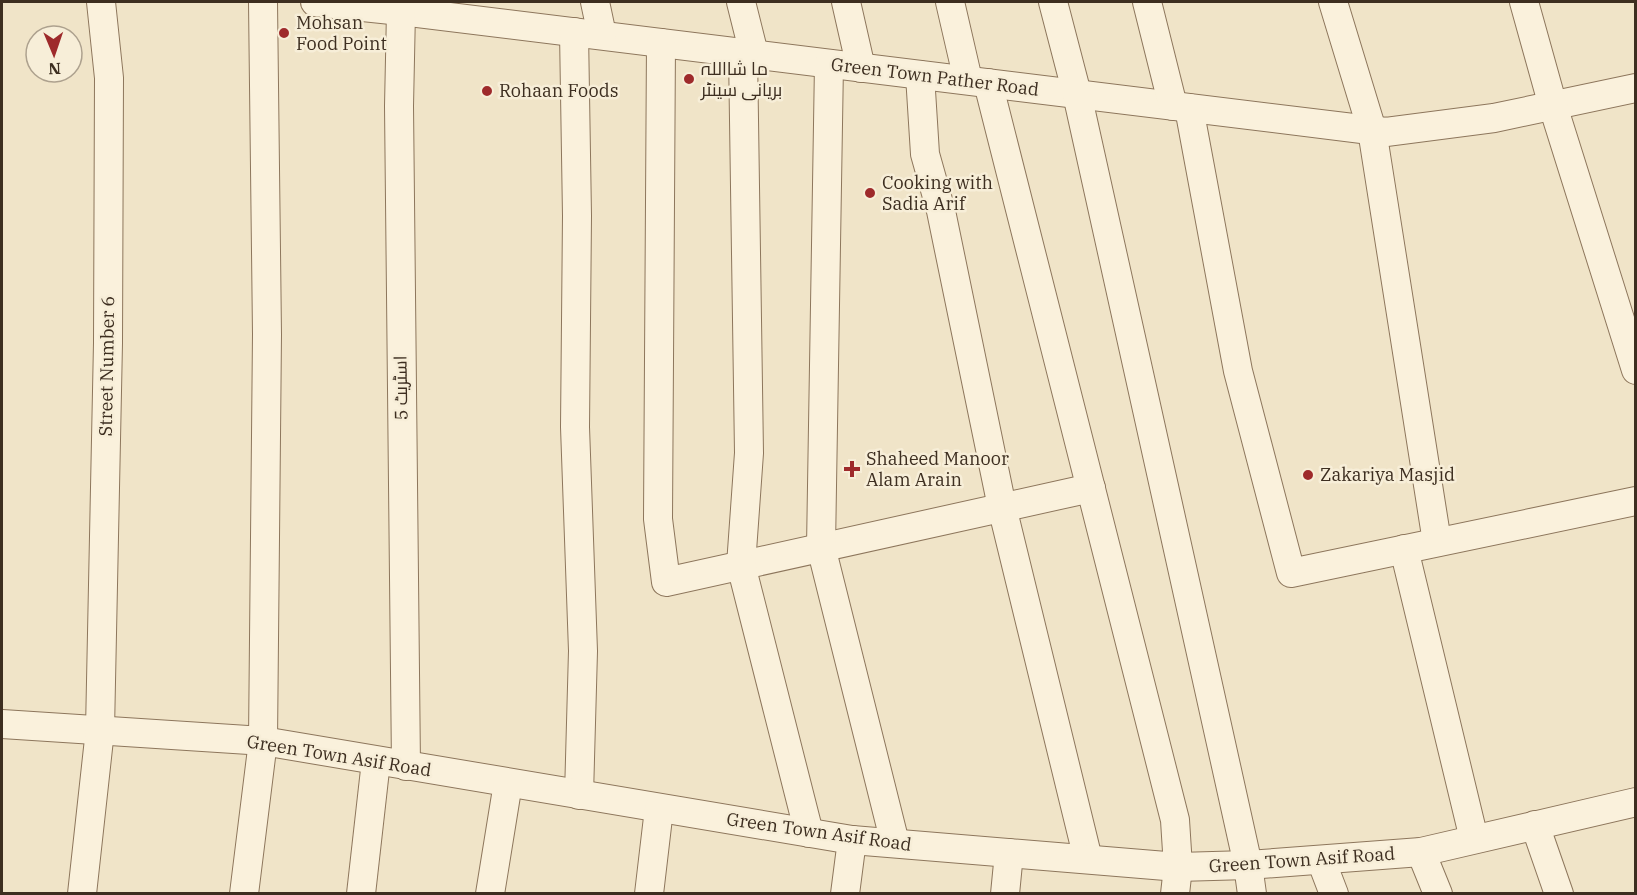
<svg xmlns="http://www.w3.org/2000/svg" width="1637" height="895" font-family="'IBM Plex Serif',Cairo,serif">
<rect width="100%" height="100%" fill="#f0e4c8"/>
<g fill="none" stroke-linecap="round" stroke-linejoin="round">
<g stroke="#8d765c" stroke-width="30">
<g id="minor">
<path d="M315 2 401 11 1386 132 1494 118 1636 88"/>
<path d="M398 2 401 11 399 106 406 766"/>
<path d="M595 2 602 35"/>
<path d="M741 2 754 54"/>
<path d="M846 2 861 68"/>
<path d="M950 2 968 80"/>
<path d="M1053 2 1077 94 1248 865 1252 894"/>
<path d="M1147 2 1173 106"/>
<path d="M1333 2 1372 130 1437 542"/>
<path d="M1524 2 1553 106 1636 370"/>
<path d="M574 32 577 216 575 427 583 651 579 795"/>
<path d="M661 43 658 519 666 582 1091 488"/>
<path d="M743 53 749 453 741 565 809 833"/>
<path d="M829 64 821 547 895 843"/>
<path d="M920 75 925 154 941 211 1002 507 1088 859"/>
<path d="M988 83 1175 820 1178 867 1175 894"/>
<path d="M1189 108 1238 371 1291 573 1636 501"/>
<path d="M1404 549 1474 839"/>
<path d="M2 724 263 741 852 840 1178 867 1248 865 1421 852 1636 802"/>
<path d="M1535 825 1559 894"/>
<path d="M1421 852 1438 894"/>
<path d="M1321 860 1334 894"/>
<path d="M82 894 100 730 108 343 109 78 101 2"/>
<path d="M244 894 263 741 267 334 263 2"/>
<path d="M361 894 376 761"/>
<path d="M490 894 508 783"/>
<path d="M649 894 659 809"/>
<path d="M845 894 852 840"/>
<path d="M1005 894 1009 853"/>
</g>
</g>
<use href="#minor" stroke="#faf1dc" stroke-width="28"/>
</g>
<g fill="#9e2a2b" stroke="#f7eed8" stroke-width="2">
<circle cx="284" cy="33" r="6"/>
<circle cx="689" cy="79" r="6"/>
<circle cx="487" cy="91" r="6"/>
<circle cx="870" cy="193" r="6"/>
<path d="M849 460h6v6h6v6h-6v6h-6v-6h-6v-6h6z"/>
<circle cx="1308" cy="475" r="6"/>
</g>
<g text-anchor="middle" stroke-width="5" stroke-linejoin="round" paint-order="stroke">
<g font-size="18" fill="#3d2e20" stroke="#f7eed8" text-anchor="start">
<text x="296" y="29">Mohsan<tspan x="296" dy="21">Food Point</tspan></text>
<text x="701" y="75">ما شااللہ<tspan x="701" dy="21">بریانی سینٹر</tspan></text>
<text x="499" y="97">Rohaan Foods</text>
<text x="882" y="189">Cooking with<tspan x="882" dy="21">Sadia Arif</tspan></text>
<text x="866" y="465">Shaheed Manoor<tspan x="866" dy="21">Alam Arain</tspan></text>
<text x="1320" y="481">Zakariya Masjid</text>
</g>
<g font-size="18" fill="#3d2e20" stroke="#f7eed8">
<text transform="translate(935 77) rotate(7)" y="6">Green Town Pather Road</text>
<text transform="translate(107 366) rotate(-89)" y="6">Street Number 6</text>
<text transform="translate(401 388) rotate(-91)" y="6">اسٹریٹ 5</text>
<text transform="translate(339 756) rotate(9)" y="6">Green Town Asif Road</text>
<text transform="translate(819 832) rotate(8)" y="6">Green Town Asif Road</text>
<text transform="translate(1302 860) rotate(-4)" y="6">Green Town Asif Road</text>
</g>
</g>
<rect width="1637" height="895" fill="none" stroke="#3d2e20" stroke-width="6"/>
<g transform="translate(54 54) rotate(178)"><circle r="28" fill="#f7eed8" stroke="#ada18e" stroke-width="1.5"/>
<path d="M0-4.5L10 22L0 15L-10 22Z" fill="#9e2a2b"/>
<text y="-9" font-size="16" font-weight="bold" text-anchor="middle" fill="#3d2e20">N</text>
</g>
</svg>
